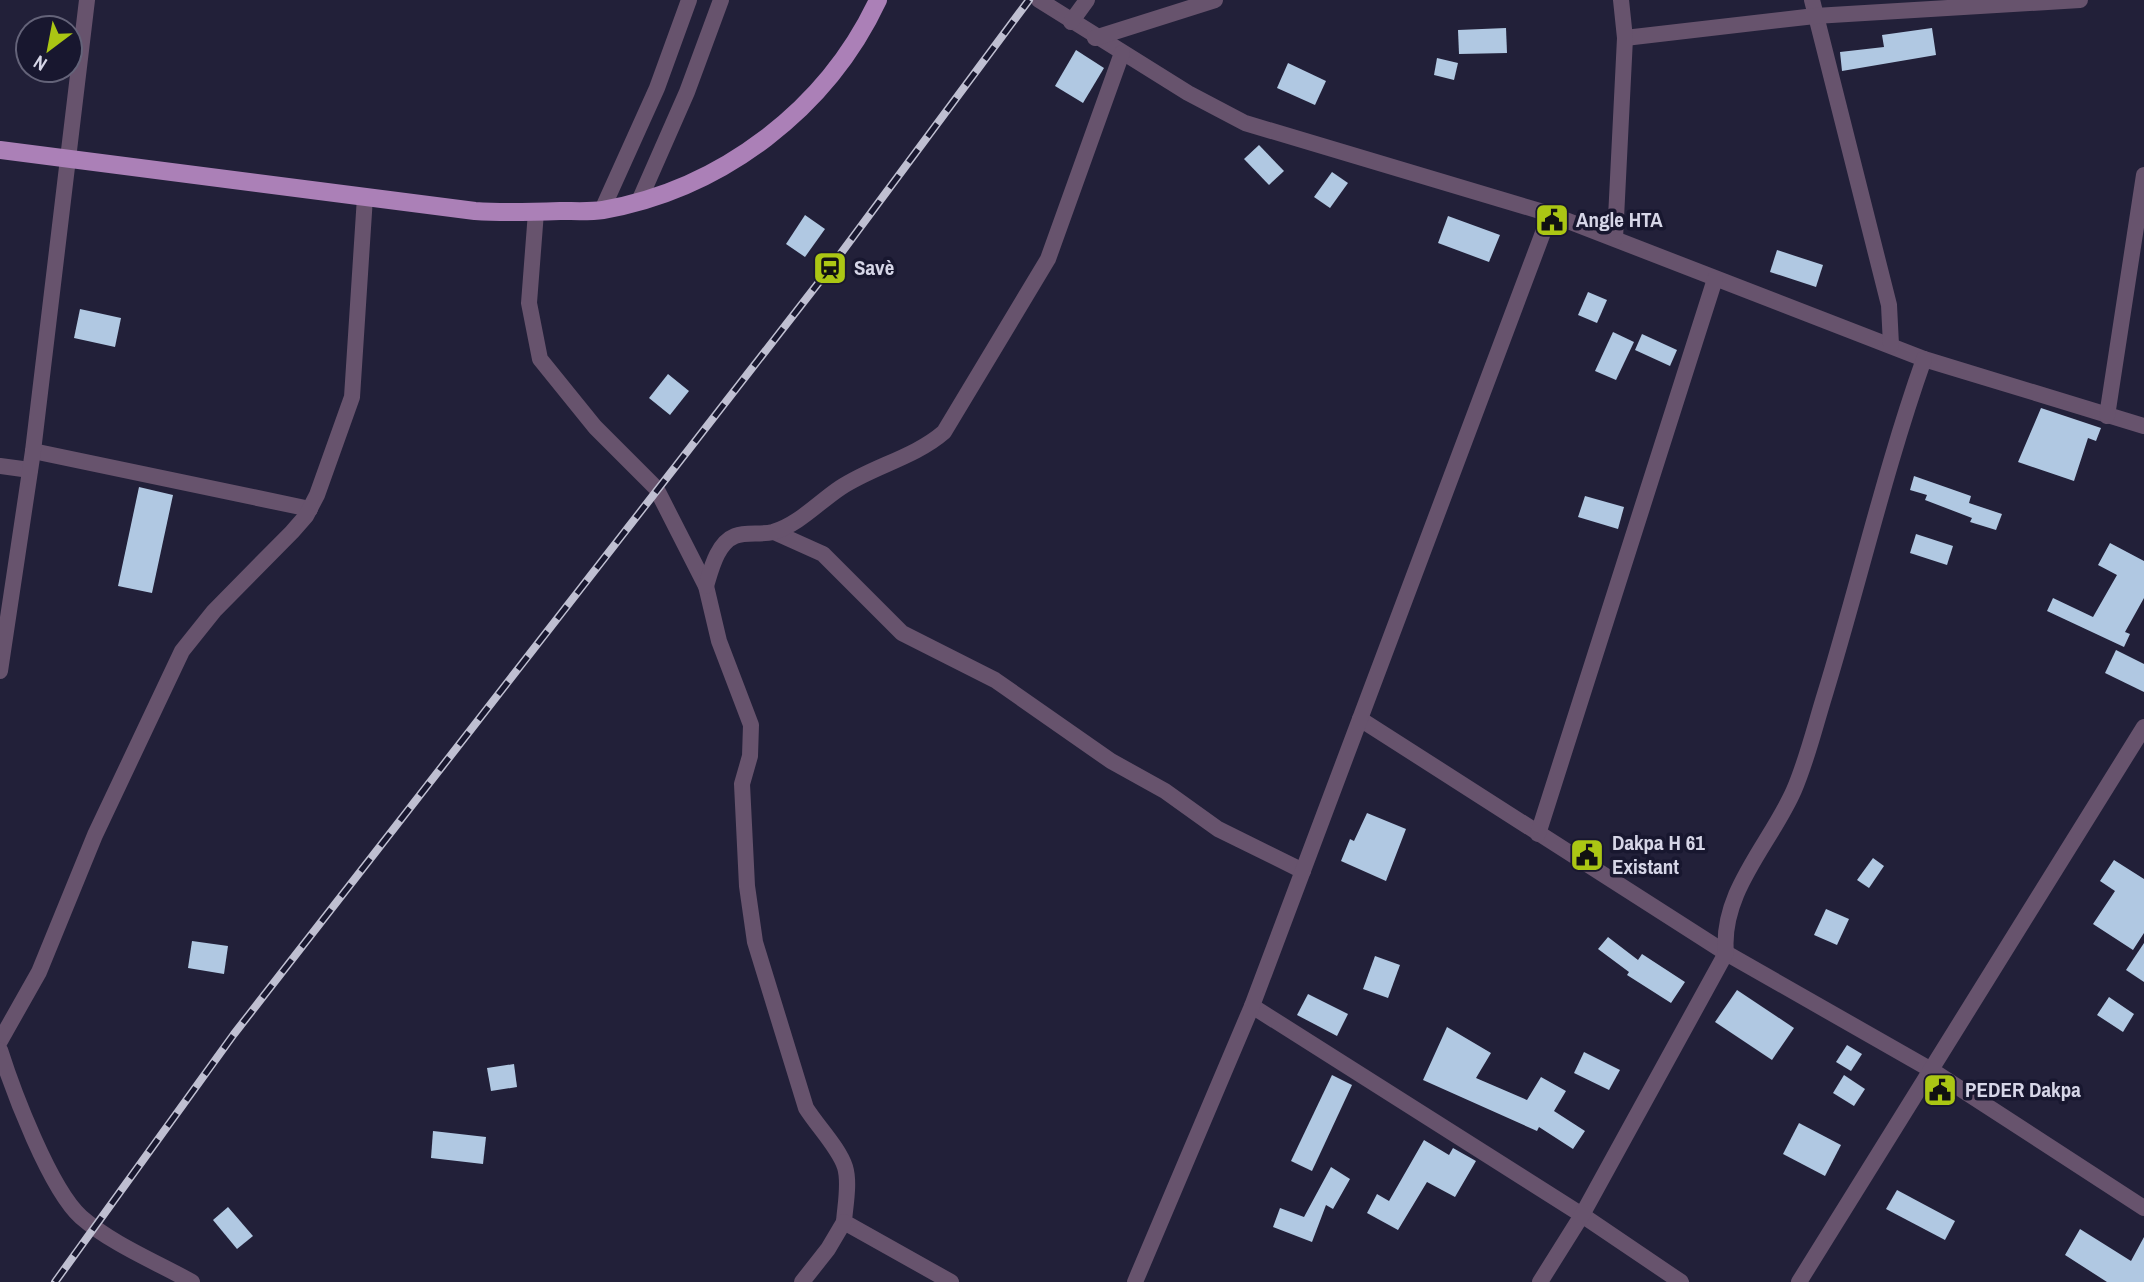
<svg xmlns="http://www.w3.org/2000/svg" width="2144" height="1282" font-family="'Archivo Narrow',sans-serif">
<rect width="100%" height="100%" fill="#222039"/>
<g fill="#b0c8e2">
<path d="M1506 28 1507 53 1459 54 1458 30Z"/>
<path d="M1932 28 1936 55 1842 71 1840 52 1884 47 1882 35Z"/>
<path d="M1076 50 1104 68 1083 103 1055 86Z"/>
<path d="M1437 58 1458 63 1454 80 1434 75Z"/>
<path d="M1288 63 1326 81 1315 105 1277 88Z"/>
<path d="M1259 145 1284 171 1269 185 1244 159Z"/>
<path d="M1332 172 1348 183 1330 208 1314 197Z"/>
<path d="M805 215 825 229 805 257 786 244Z"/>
<path d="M1448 216 1500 235 1489 262 1438 243Z"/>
<path d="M1777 250 1823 265 1816 287 1770 272Z"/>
<path d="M1588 292 1607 300 1597 323 1578 315Z"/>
<path d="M80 309 121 318 115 347 74 338Z"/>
<path d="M1613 332 1634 342 1616 380 1595 371Z"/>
<path d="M1642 334 1677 350 1670 366 1635 350Z"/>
<path d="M668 374 689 391 670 415 649 398Z"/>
<path d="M2041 408 2101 428 2096 441 2088 438 2074 481 2018 462Z"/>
<path d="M1914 476 1971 496 1969 503 2002 514 1996 530 1970 522 1972 518 1925 500 1927 495 1910 490Z"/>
<path d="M139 487 173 495 152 593 118 586Z"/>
<path d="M1585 496 1624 507 1618 529 1578 517Z"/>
<path d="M1916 534 1953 546 1947 565 1910 553Z"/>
<path d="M2110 543 2144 561V598L2125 632 2130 634 2124 647 2047 611 2053 598 2093 617 2117 575 2098 565Z"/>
<path d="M2116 650 2144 664V692L2105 673Z"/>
<path d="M1367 813 1406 829 1386 881 1341 861 1350 839 1354 841Z"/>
<path d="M1873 858 1884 866 1869 888 1857 880Z"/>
<path d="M2114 860 2144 879V933L2133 950 2093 924 2115 891 2100 881Z"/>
<path d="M1826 909 1849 919 1837 945 1814 935Z"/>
<path d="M1608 937 1638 960 1642 954 1685 982 1671 1003 1627 975 1629 972 1598 949Z"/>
<path d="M192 941 228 946 224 974 188 968Z"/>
<path d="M2144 943V982L2126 970Z"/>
<path d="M1375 956 1400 965 1388 998 1363 989Z"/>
<path d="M1737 990 1794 1028 1772 1060 1715 1022Z"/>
<path d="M1308 994 1348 1014 1337 1036 1297 1015Z"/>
<path d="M2109 997 2134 1014 2123 1032 2097 1015Z"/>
<path d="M1447 1027 1491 1053 1476 1078 1527 1100 1541 1077 1566 1091 1554 1111 1585 1131 1573 1149 1539 1127 1537 1131 1423 1080Z"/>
<path d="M1847 1045 1862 1054 1851 1071 1836 1062Z"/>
<path d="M1584 1052 1620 1070 1609 1090 1574 1073Z"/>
<path d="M514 1064 517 1087 491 1091 487 1068Z"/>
<path d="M1332 1075 1352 1085 1312 1171 1291 1161Z"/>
<path d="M1844 1075 1865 1089 1854 1106 1833 1093Z"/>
<path d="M1799 1123 1841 1145 1825 1176 1783 1154Z"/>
<path d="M433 1131 486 1137 483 1164 431 1158Z"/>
<path d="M1424 1140 1449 1155 1453 1148 1476 1161 1455 1197 1427 1182 1398 1230 1367 1213 1377 1194 1389 1201Z"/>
<path d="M1331 1167 1350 1179 1333 1209 1326 1205 1312 1242 1273 1227 1280 1208 1304 1217Z"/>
<path d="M1897 1190 1955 1221 1945 1240 1886 1209Z"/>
<path d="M228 1207 253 1236 237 1249 213 1220Z"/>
<path d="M2080 1229 2131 1261 2144 1237V1282H2107L2065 1255Z"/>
</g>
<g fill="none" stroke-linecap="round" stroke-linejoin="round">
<g stroke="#67536d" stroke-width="16">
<path d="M1039 0 1188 93 1245 123 1550 214 1924 359 2144 426"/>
<path d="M1812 0 1889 305 1891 345"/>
<path d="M1071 22 1087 0"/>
<path d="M1095 38 1215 0"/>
<path d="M1625 38 1815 16 2080 0"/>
<path d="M640 199 687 92 721 0"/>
<path d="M602 210 657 88 689 0"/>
<path d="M536 212 529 303 540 359 595 427 656 488 706 586 719 641 751 725 750 756 742 784 747 886 755 942 806 1108C818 1127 839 1148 845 1167 850 1183 845 1206 844 1222L951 1282"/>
<path d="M1615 238 1625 38 1621 0"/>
<path d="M2107 416 2144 175"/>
<path d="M33 451 310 509"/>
<path d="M0 466 30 470"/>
<path d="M774 532 823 554 902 633 995 680 1111 761 1165 791 1218 829 1303 871"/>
<path d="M706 586C711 570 717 543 735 536 746 532 761 535 773 532 798 525 819 502 840 488 873 466 914 458 944 432L1048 259 1122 53"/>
<path d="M0 671 33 451 87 0"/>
<path d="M1360 719 1726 953 1933 1071 2144 1208"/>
<path d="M1538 834 1715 279"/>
<path d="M1252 1006 1582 1215 1681 1282"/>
<path d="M0 1041 39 972 95 835 182 651 214 611 292 532 306 516 317 495 352 397 365 197"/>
<path d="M0 1050C13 1091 50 1189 81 1217 112 1244 156 1262 192 1282"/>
<path d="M802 1282 828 1249 844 1222"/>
<path d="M1135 1282 1252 1006 1550 214"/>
<path d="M1540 1282 1582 1215 1726 953C1720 892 1771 843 1794 790 1807 760 1815 726 1825 694 1859 583 1885 469 1924 359"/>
<path d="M1799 1282 2144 727"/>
</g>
<path stroke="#ab80b7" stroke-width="18" d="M0 150 475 211C504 213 532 212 561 211 574 211 590 212 603 210 722 189 827 109 878 0"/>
<g stroke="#bfbfd1" stroke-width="8">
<path id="rail" d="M55 1282 234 1034 830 268 1029 0"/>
</g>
<use href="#rail" stroke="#18172f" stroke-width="5" stroke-dasharray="16" stroke-linecap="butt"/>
</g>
<defs>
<g id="civic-square" transform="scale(1.75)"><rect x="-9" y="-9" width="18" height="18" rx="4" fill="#abc614" stroke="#18172f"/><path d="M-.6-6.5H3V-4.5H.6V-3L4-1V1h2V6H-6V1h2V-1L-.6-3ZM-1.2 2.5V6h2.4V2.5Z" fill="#111"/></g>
<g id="station-square" transform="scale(1.75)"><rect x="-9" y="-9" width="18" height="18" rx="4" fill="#abc614" stroke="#18172f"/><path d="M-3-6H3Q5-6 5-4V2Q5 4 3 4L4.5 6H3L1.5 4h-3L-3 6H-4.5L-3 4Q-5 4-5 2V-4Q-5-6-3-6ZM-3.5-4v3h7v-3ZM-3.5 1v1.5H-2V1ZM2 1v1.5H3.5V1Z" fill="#111"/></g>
</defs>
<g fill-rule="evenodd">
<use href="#civic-square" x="1552" y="220"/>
<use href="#station-square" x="830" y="268"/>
<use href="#civic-square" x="1587" y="855"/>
<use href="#civic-square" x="1940" y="1090"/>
</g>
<g text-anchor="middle" stroke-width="7" stroke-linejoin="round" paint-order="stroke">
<g font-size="21" font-weight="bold" fill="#d6d6e7" stroke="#18172f" text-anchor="start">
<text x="1576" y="227">Angle HTA</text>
<text x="854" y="275">Savè</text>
<text x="1612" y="850">Dakpa H 61<tspan x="1612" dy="24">Existant</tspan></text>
<text x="1965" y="1097">PEDER Dakpa</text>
</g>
</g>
<g transform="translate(49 49) rotate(212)"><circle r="33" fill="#18172f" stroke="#646379" stroke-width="2"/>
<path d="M0-5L12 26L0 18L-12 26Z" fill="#abc614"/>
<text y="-10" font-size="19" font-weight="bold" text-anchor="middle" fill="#d6d6e7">N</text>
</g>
</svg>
